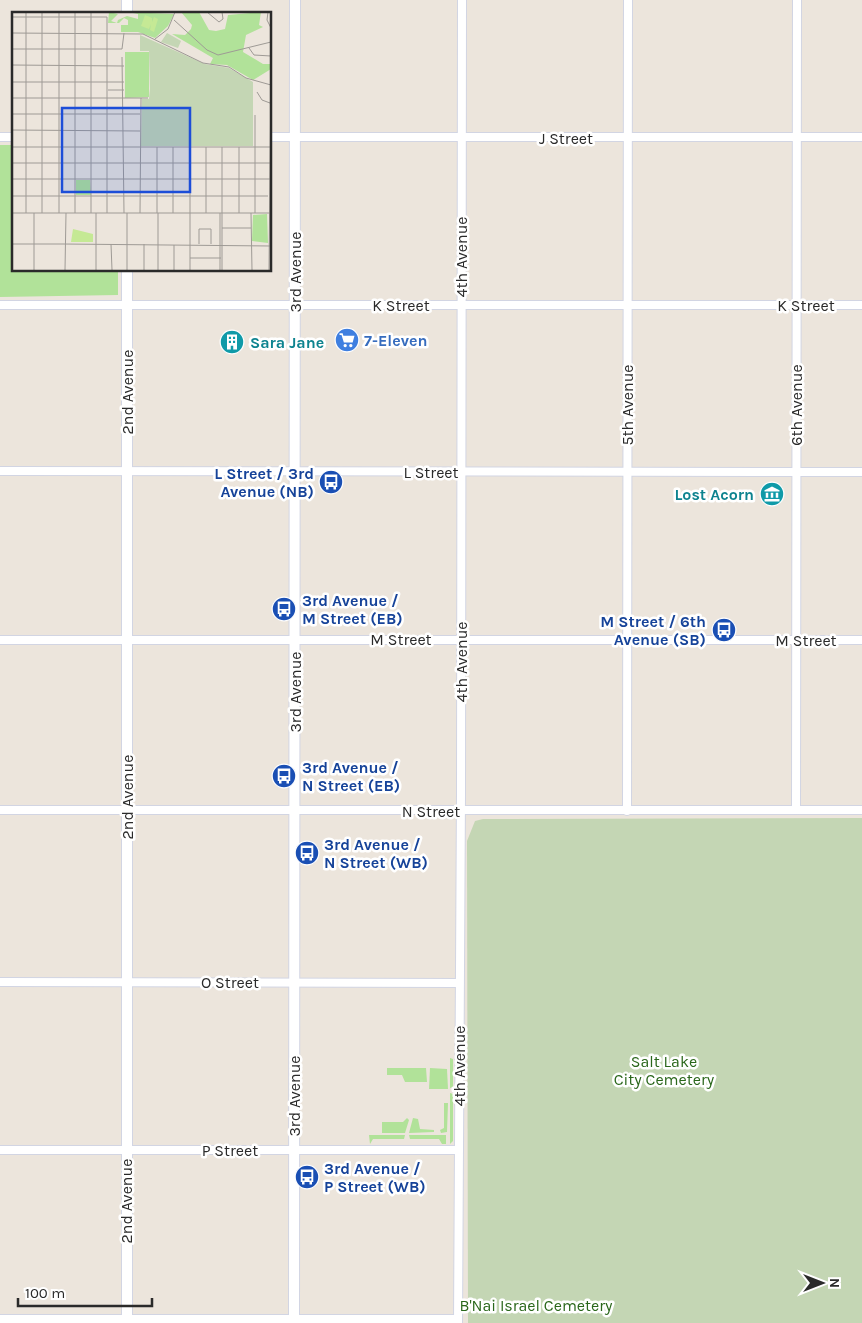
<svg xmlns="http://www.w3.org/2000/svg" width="862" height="1323" font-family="Karla,sans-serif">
<rect width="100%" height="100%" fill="#ece5dc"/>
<g fill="#b1e299">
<path d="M0 145H14V270H118V295L0 297Z"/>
<path d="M450 1058 453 1059V1087L450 1088Z"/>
<path d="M387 1068H426L427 1082H405L402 1075H387Z"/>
<path d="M430 1068 447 1069 448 1089H429Z"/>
<path d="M450 1093 453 1094V1141L450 1144Z"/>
<path d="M444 1103H448L447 1132 441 1133 440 1130 444 1128Z"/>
<path d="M407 1118 409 1120 405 1133H382V1122H403Z"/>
<path d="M413 1118 418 1119 420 1129 434 1130V1132L409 1133Z"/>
<path d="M369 1135H405L404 1139H373L370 1144Z"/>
<path d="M409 1135H446V1144H442L439 1139H410Z"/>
</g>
<path fill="#c4d6b4" d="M862 818V1323H468L467 841 475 821 483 819Z"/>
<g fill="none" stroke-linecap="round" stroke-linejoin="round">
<g stroke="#d2d5e3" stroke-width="10">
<g id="minor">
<path d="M0 137H14"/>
<path d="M270 137H862"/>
<path d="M0 305H862"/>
<path d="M0 471 862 472"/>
<path d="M0 640H862"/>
<path d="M0 810H862"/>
<path d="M796 810 797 0"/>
<path d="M627 811 628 0"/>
<path d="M0 982 459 983"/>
<path d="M0 1150H459"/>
<path d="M0 1319H458"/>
<path d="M458 1323 461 793 462 0"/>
</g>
</g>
<g stroke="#d2d5e3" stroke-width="12">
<g id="tertiary">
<path d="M127 0V14"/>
<path d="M127 270V1323"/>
<path d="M294 1323 295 0"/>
</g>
</g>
<use href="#minor" stroke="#fff" stroke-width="8"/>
<use href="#tertiary" stroke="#fff" stroke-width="10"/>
</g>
<defs>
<g id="supermarket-disc" transform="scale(1.25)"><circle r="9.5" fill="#3f7fe0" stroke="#fff"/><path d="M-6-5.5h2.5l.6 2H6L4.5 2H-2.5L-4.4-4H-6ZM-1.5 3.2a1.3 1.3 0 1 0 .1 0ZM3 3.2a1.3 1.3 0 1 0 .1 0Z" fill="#fff"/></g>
<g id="building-disc" transform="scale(1.25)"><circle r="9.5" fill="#0f9aa8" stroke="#fff"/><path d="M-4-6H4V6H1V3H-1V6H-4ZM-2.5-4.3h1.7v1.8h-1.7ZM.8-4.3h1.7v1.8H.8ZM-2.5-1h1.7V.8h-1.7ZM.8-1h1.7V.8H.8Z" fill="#fff"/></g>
<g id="bus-disc" transform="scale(1.25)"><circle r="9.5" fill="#1a4fb4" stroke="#fff"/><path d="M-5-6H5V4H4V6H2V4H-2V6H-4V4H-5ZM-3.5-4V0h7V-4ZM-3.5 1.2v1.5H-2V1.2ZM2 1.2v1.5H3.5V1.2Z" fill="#fff"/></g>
<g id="museum-disc" transform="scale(1.25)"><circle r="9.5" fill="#0f9aa8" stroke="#fff"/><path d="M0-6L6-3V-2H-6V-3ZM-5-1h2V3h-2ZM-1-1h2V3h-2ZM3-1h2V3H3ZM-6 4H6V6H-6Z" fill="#fff"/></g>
</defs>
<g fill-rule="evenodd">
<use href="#supermarket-disc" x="347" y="340"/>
<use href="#building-disc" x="232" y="342"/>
<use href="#bus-disc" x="331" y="482"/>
<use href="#museum-disc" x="772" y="494"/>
<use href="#bus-disc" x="284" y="609"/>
<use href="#bus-disc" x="724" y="630"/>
<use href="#bus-disc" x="284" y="776"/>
<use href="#bus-disc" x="307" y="853"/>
<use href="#bus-disc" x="307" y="1177"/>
</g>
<g text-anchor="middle" stroke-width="5" stroke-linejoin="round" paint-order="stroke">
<g font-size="16" fill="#2a2a2a" stroke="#fff">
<text x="566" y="144">J Street</text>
<text transform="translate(461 257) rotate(-90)" y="6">4th Avenue</text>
<text transform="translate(295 272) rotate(-90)" y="6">3rd Avenue</text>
<text x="401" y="311">K Street</text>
<text x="806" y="311">K Street</text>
<text transform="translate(127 392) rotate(-90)" y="6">2nd Avenue</text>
<text transform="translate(627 405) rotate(-90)" y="6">5th Avenue</text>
<text transform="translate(796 405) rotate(-90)" y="6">6th Avenue</text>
<text x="431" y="478">L Street</text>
<text x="401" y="645">M Street</text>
<text x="806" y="646">M Street</text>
<text transform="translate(461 662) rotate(-90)" y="6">4th Avenue</text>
<text transform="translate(295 692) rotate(-90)" y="6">3rd Avenue</text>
<text transform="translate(127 797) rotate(-90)" y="6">2nd Avenue</text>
<text x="431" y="817">N Street</text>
<text x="230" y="988">O Street</text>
<text transform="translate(459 1066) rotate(-90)" y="6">4th Avenue</text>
<text transform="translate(294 1096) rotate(-90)" y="6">3rd Avenue</text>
<text x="230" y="1156">P Street</text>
<text transform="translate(126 1201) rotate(-90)" y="6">2nd Avenue</text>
</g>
<g font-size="16" font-weight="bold" fill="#366cbe" stroke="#fff" text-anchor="start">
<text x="364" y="346">7-Eleven</text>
</g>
<g font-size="16" font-weight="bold" fill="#0d838f" stroke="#fff" text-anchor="start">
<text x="250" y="348">Sara Jane</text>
<text x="754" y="500" text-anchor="end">Lost Acorn</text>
</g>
<g font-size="16" font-weight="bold" fill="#164399" stroke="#fff" text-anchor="start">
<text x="314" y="479" text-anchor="end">L Street / 3rd<tspan x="314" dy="18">Avenue (NB)</tspan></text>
<text x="302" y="606">3rd Avenue /<tspan x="302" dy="18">M Street (EB)</tspan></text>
<text x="706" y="627" text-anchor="end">M Street / 6th<tspan x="706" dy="18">Avenue (SB)</tspan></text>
<text x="302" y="773">3rd Avenue /<tspan x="302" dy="18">N Street (EB)</tspan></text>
<text x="324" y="850">3rd Avenue /<tspan x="324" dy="18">N Street (WB)</tspan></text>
<text x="324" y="1174">3rd Avenue /<tspan x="324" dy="18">P Street (WB)</tspan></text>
</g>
<g font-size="16" fill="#2a671b" stroke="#fff">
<text x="664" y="1067">Salt Lake<tspan x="664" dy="18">City Cemetery</tspan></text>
<text x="536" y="1311">B'Nai Israel Cemetery</text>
</g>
</g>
<g transform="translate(12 12)">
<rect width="259" height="259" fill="#ece5dc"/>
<path d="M97 0 106 2 99 9 105 11 106 8 115 4 126 7V2L116 0 162 2 156 14 143 26 126 20H109V13H126H116V8L112 6 107 11H96ZM169 0H187L197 18 204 19 213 17 216 3 249 0 247 13 251 15 234 23 231 40 251 52H259V57L241 68 215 53 198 52 201 46 160 22 173 23 179 17 180 13ZM113 40H137V85L113 86ZM64 168H78L79 183H64ZM255 202 256 231 240 229 241 203Z" fill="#b1e299"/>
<path d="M155 21 169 29 166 36 149 30ZM128 23 193 52 217 56 241 70V134H129L130 87H137L138 77 137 39H128Z" fill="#c4d6b4"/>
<path d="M133 3 140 6V10L142 5 146 7 142 20 138 18 139 12 137 17 129 14ZM61 217 81 222V230H59Z" fill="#c5e995"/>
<path fill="none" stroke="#9e9a95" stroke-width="1" d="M14 0V201M30 0V201M47 0V201M195 0 207 10 211 7 210 0M256 0 255 8 259 16M0 5H95V201M162 8 195 38 206 43 259 30M0 21 131 22 191 51 217 55 234 66 259 73M143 27 156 17 163 0M237 36 242 43 259 44M0 37H110L112 21M110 45 112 201M0 53 112 54M0 70H112M96 78H112M245 80 250 88 258 91M0 86H136M0 102H128M243 103V201M0 118 128 119M0 135H258M161 135V201M194 135V201M0 151H259M0 167H258M0 184H256M0 201H239L240 258M63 201V0M79 201V0M84 201V258M128 201 129 86M145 201V135M227 201V135M239 201H259M210 216H239M0 232H51M51 232 259 234M99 232 100 258M187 232V217H199V232M162 233V258M178 246H209M22 258V201M53 258 54 201M115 258V201M132 258V232M146 258V201M178 258V135M208 258V201M210 258V135M257 258 259 64"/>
<path fill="#1d4ed8" fill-opacity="0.15" stroke="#1d4ed8" stroke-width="2.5" d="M50 96H178V180H50Z"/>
<rect width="259" height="259" fill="none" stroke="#2a2a2a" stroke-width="2.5"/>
</g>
<g transform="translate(822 1283) rotate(90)" stroke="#ffffff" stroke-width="4" paint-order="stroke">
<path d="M0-4L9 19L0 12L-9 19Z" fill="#2a2a2a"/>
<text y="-8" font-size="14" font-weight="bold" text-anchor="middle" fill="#2a2a2a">N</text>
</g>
<path d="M18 1298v8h134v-8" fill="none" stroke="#2a2a2a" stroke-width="2.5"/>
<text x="25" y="1298" font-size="15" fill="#2a2a2a" stroke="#ffffff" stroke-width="4" paint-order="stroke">100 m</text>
</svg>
